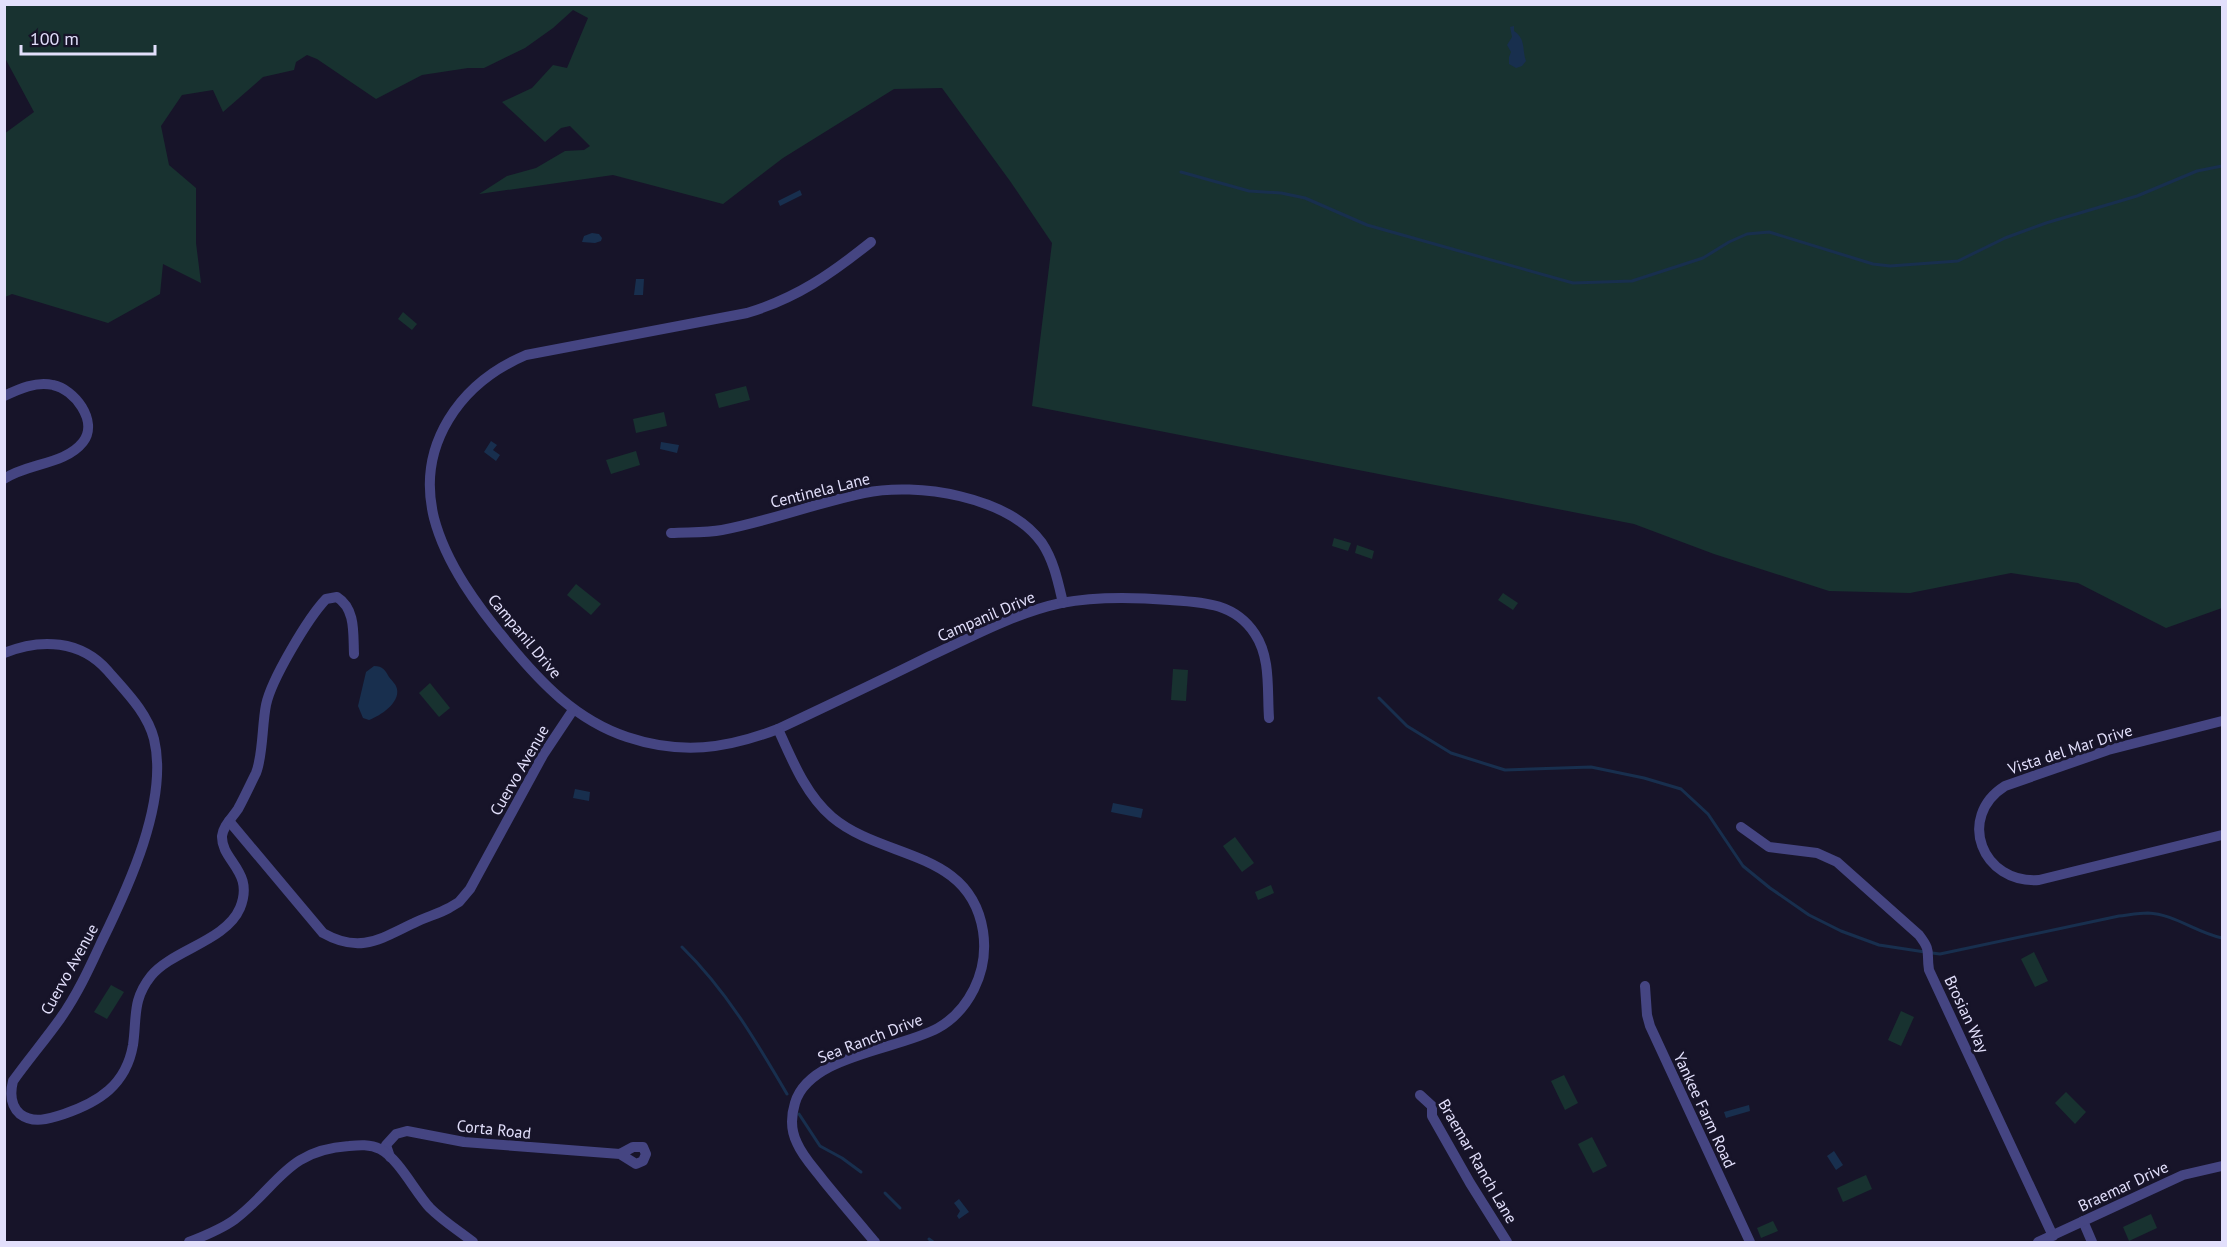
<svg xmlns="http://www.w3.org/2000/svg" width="2227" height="1247" font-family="'PT Sans',sans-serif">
<rect width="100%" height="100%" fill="#171429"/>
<g fill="#183230">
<path d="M5 5H2222V608L2166 628 2078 583 2011 573 1910 593 1829 591 1714 554 1634 524 1032 406 1052 243 1010 181 942 88 894 89 783 158 723 204 613 175 479 194 507 176 536 168 565 151 584 150 590 146 570 126 561 128 545 142 502 102 532 88 553 65 567 68 588 18 573 10 553 28 525 48 484 68H468L422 75 376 99 317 59 307 55 296 62 294 70 263 77 223 112 213 90 182 95 161 126 169 165 196 188V243L201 283 163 264 160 294 108 323 12 294 5 297 4 134 34 112 5 58Z"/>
<path d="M403 312 417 324 412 330 398 319Z"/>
<path d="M746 386 750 400 719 408 715 394Z"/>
<path d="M664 412 667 426 636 433 633 419Z"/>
<path d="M636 451 640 465 611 474 606 460Z"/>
<path d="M1334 538 1351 543 1348 551 1332 546Z"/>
<path d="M1357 545 1374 551 1372 559 1355 553Z"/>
<path d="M576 584 601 604 591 615 567 595Z"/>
<path d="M1503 593 1518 603 1513 610 1498 600Z"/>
<path d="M1173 669 1188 670 1186 701 1171 700Z"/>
<path d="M430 683 450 708 439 717 419 693Z"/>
<path d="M1235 837 1254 863 1242 872 1223 846Z"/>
<path d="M1271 885 1274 893 1258 900 1255 892Z"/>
<path d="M2034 952 2048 981 2035 987 2021 959Z"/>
<path d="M111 985 124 992 107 1019 94 1012Z"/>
<path d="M1901 1011 1914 1017 1901 1046 1888 1040Z"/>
<path d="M1564 1075 1578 1103 1565 1110 1551 1081Z"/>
<path d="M2066 1092 2086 1112 2075 1124 2055 1103Z"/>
<path d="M1592 1137 1607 1166 1593 1173 1578 1144Z"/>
<path d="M1866 1175 1872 1189 1843 1202 1837 1188Z"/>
<path d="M2151 1214 2157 1228 2129 1241 2123 1227Z"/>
<path d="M1773 1221 1778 1231 1761 1238 1757 1228Z"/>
</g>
<g fill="#182f4e">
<path d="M1514 26V31C1526 39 1522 49 1526 61L1522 66 1516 68 1509 64V57L1511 52 1507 45 1512 37 1510 27Z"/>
<path d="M800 190 802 195 780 206 778 201Z"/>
<path d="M592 233 599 234 602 238 601 241 595 243 582 242 584 236Z"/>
<path d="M636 279H644L643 295H634Z"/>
<path d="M491 441 497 445 493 450 500 455 496 461 484 452Z"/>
<path d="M661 442 679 445 677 453 660 449Z"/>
<path d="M374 666C383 666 385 670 389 677 392 681 396 684 397 689 400 703 380 716 369 720L363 718 358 706 366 672Z"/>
<path d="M575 789 590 792 589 801 573 798Z"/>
<path d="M1113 803 1143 809 1141 818 1111 812Z"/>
<path d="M1749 1105 1750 1111 1726 1118 1724 1112Z"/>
<path d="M1834 1151 1843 1165 1836 1170 1827 1156Z"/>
<path d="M959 1199 969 1212 959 1219 957 1216 960 1211 954 1203Z"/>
</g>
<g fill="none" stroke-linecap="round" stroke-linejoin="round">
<g stroke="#182f4e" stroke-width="3">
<path d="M1181 172 1249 191 1281 193 1305 198 1367 225 1573 283 1632 281 1703 258 1729 242 1747 234 1769 232 1873 264 1890 266 1958 261 2005 238 2046 223 2137 196 2197 171 2222 166"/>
<path d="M1379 698 1407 726 1451 753 1505 770 1591 767 1644 778 1681 789 1708 814 1743 866 1770 888 1809 915 1841 931 1879 945 1925 952"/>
<path d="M682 947C726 990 756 1041 787 1094"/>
<path d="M1932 953 1940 954 2119 916C2128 915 2139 913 2148 913 2174 914 2197 933 2222 938"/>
<path d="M799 1114 820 1146 842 1158 861 1172"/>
<path d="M885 1193 900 1208"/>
<path d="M929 1239 933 1242"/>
</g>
<g stroke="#454582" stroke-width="10">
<path d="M871 242C831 274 797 298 747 313L526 355C460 383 416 445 434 518 446 564 478 607 508 643 541 683 576 720 627 737 681 755 726 749 778 729 829 705 880 681 930 656 973 636 1015 613 1061 603 1097 596 1133 597 1170 600 1203 602 1235 603 1255 634 1271 658 1267 690 1269 718"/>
<path d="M4 396C19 389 36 381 53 385 74 389 99 421 83 442 65 465 27 463 4 479"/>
<path d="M671 533C688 532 706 533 722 530 770 521 816 503 864 493 917 482 1008 496 1042 543 1054 561 1058 582 1063 603"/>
<path d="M4 653C41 638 81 640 108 671 126 692 147 712 154 739 169 801 128 888 101 943 89 969 77 995 60 1019 45 1040 28 1060 13 1081 10 1093 10 1105 20 1114 33 1124 49 1119 64 1114 99 1102 126 1085 133 1045 137 1017 132 1000 151 976 172 950 226 941 240 908 255 871 221 861 222 836 223 826 232 818 238 809 244 798 250 785 256 773 263 756 262 725 266 705 271 680 308 618 326 599L337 597C356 609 353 634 354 654"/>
<path d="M2222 721 2108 750 2005 786C1956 817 1982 884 2039 880L2222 835"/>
<path d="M778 729C792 760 806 795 832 817 883 860 970 849 983 931 986 951 983 971 974 989 966 1005 954 1019 938 1028 898 1050 809 1055 795 1103 791 1116 791 1131 797 1143 803 1157 814 1168 823 1180 840 1201 858 1222 875 1242"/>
<path d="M229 821 323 933C360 954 380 939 414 923 426 917 438 914 449 908L459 902 470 889 543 755 573 710"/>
<path d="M1741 827 1769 847 1817 853 1837 862 1919 935C1932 952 1926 951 1929 970L2053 1236"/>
<path d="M1645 986 1647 1015 1650 1026 1750 1242"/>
<path d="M1420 1095 1432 1106V1116L1470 1183 1507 1242"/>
<path d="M390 1157 386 1145 396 1134 407 1131 464 1142 620 1154 636 1164 643 1161 646 1154 643 1147H633L620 1154"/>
<path d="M2083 1221 2092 1242"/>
<path d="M189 1242C204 1236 220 1230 234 1220 278 1187 286 1150 349 1146 359 1145 370 1144 380 1149 399 1159 415 1192 430 1208 443 1221 459 1231 473 1242"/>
<path d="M2038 1242 2183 1175 2222 1166"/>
</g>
</g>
<g text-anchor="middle" stroke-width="6" stroke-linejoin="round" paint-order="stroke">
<g font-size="16" fill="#e2dffb" stroke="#171429">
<text transform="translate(820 490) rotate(-14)" y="6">Centinela Lane</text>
<text transform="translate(986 616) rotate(-23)" y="6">Campanil Drive</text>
<text transform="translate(525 636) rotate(50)" y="6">Campanil Drive</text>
<text transform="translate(2070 749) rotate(-18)" y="6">Vista del Mar Drive</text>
<text transform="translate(519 770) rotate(-60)" y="6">Cuervo Avenue</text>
<text transform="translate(69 969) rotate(-61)" y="6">Cuervo Avenue</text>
<text transform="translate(1967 1014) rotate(65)" y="6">Brosian Way</text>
<text transform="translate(870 1038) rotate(-21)" y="6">Sea Ranch Drive</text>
<text transform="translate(1705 1110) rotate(65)" y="6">Yankee Farm Road</text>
<text transform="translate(494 1129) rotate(6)" y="6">Corta Road</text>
<text transform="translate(1478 1161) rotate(60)" y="6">Braemar Ranch Lane</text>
<text transform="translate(2123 1186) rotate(-25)" y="6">Braemar Drive</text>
</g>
</g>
<rect width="2227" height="1247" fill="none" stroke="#e2dffb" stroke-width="12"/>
<path d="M21 45v9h134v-9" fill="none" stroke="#e2dffb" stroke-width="3"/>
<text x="30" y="45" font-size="18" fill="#e2dffb" stroke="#171429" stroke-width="4.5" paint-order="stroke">100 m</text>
</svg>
